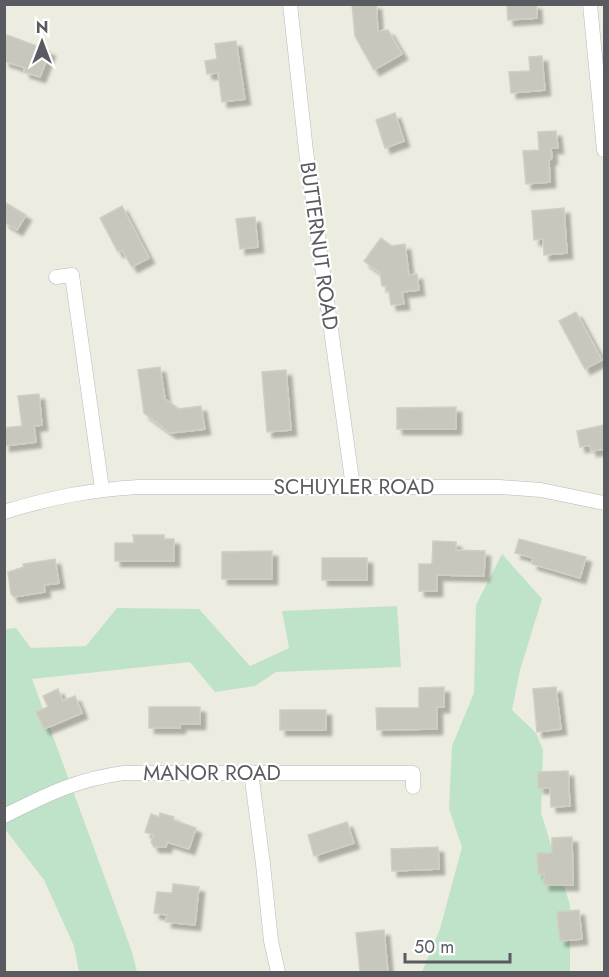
<svg xmlns="http://www.w3.org/2000/svg" width="609" height="977" font-family="Jost,sans-serif">
<defs>
<filter id="shadow"><feDropShadow dx="5.5" dy="5.5" stdDeviation="1.5" flood-color="#0004"/></filter>
</defs>
<rect width="100%" height="100%" fill="#ecece1"/>
<g fill="#bfe3c8">
<path d="M502 554 542 599 520 670 512 710 536 733 543 750 541 813 570 905V972H422L440 929 462 847 449 809 452 746 474 693 476 605Z"/>
<path d="M397 606 401 667 276 672 255 686 215 692 190 662 32 679 132 952 137 972H79L74 946 44 880 5 829V629L16 628 31 648 86 646 117 608 199 609 250 666 289 648 282 611Z"/>
</g>
<g fill="#c7c7be" stroke="#d0cfc0" stroke-width="1.5" filter="url(#shadow)">
<path d="M352 4H376L378 31 388 30 402 54 374 70 355 36Z"/>
<path d="M507 4H536L537 18 508 20Z"/>
<path d="M7 35 50 51 40 77 24 72 25 68 4 61V43Z"/>
<path d="M236 41 245 99 222 102 218 73 207 74 205 61 217 59 215 44Z"/>
<path d="M542 56 545 90 511 93 509 72 530 71 529 57Z"/>
<path d="M395 113 404 141 385 148 376 120Z"/>
<path d="M556 131 558 148H551L552 158 549 161 550 182 526 184 523 151 539 150 538 132Z"/>
<path d="M4 202 26 215 17 230 4 222Z"/>
<path d="M122 206 149 258 132 267 122 250 118 252 100 218Z"/>
<path d="M564 208 567 253 544 255 543 239 534 240 532 211Z"/>
<path d="M255 217 258 247 240 249 236 219Z"/>
<path d="M381 238 391 246 405 244 409 275 417 274 419 290 402 292 404 304 391 305 389 291 386 292V286H382L380 273 364 261Z"/>
<path d="M576 312 602 360 585 369 559 321Z"/>
<path d="M160 367 165 399 179 409 201 406 205 429 171 433 144 413 138 370Z"/>
<path d="M286 370 291 430 267 432 262 372Z"/>
<path d="M39 394 42 425 34 426 36 442 4 446V428L22 426 18 396Z"/>
<path d="M456 407V429H397V408Z"/>
<path d="M604 425V449L591 451 590 445 580 447 577 431Z"/>
<path d="M133 535H164V539H174V561H115V543H134Z"/>
<path d="M519 539 586 557 580 578 532 564 533 558 515 553Z"/>
<path d="M433 541 456 542V550L485 551 484 576 437 575V591H419V564H432Z"/>
<path d="M272 551V579H222V552Z"/>
<rect x="322" y="558" width="45" height="22"/>
<path d="M55 559 59 583 44 585 45 592 14 597 11 594 8 572 24 567 23 564Z"/>
<path d="M444 687V707H437V729L377 730 376 708H419V688Z"/>
<path d="M556 687 561 729 537 732 533 689Z"/>
<path d="M58 689 63 701 75 696 82 713 44 729 36 712 48 707 43 696Z"/>
<path d="M149 707H200V724H180V728H149Z"/>
<rect x="280" y="710" width="46" height="20"/>
<path d="M568 771 570 806 551 807 550 788H538V772Z"/>
<path d="M160 813 174 817 173 820 196 828 189 849 167 842 166 847H154L151 842 154 835 145 832 151 814 159 817Z"/>
<path d="M347 822 354 843 314 856 308 835Z"/>
<path d="M572 837 573 885H544V874H538L537 853H552V838Z"/>
<path d="M438 847 439 869 392 871 391 849Z"/>
<path d="M173 884 199 887 195 925 166 922 167 915 154 913 157 892 172 893Z"/>
<path d="M579 910 582 939 560 941 557 912Z"/>
<path d="M384 930 388 972H360L356 933Z"/>
</g>
<g fill="none" stroke-linecap="round" stroke-linejoin="round">
<g stroke="#b9b9bf" stroke-width="15">
<g id="street">
<path d="M290 4 306 151 353 487"/>
<path d="M590 4 604 150"/>
<path d="M56 277 72 275 102 489"/>
<path d="M4 512C53 497 89 490 139 487H500L541 490 604 503"/>
<path d="M251 772 263 864 271 941 278 972"/>
<path d="M4 816C46 795 77 779 124 773H413V787"/>
</g>
</g>
<use href="#street" stroke="#fff" stroke-width="14"/>
</g>
<g text-anchor="middle" stroke-width="4.5" stroke-linejoin="round" paint-order="stroke">
<g font-size="21" fill="#5a5b61" stroke="#fff">
<text transform="translate(319 246) rotate(82)" y="7">BUTTERNUT ROAD</text>
<text x="354" y="494">SCHUYLER ROAD</text>
<text x="212" y="780">MANOR ROAD</text>
</g>
</g>
<rect width="609" height="977" fill="none" stroke="#5a5b61" stroke-width="12"/>
<g transform="translate(42 42)" stroke="#ffffff" stroke-width="4.5" paint-order="stroke">
<path d="M0-4.5L10 22L0 15L-10 22Z" fill="#5a5b61"/>
<text y="-9" font-size="16" font-weight="bold" text-anchor="middle" fill="#5a5b61">N</text>
</g>
<path d="M405 953v9h105v-9" fill="none" stroke="#5a5b61" stroke-width="3"/>
<text x="414" y="953" font-size="18" fill="#5a5b61" stroke="#ffffff" stroke-width="4.5" paint-order="stroke">50 m</text>
</svg>
